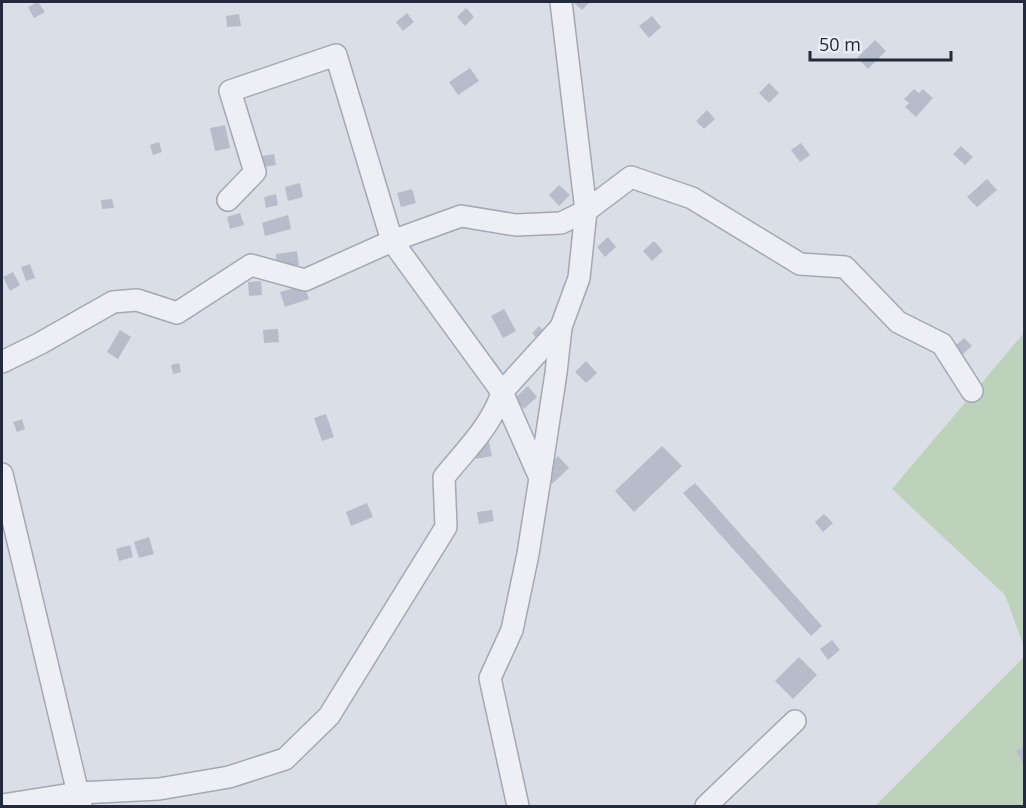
<svg xmlns="http://www.w3.org/2000/svg" width="1026" height="808" font-family="'Open Sans',sans-serif">
<rect width="100%" height="100%" fill="#dadee7"/>
<g fill="#bed1bb">
<path d="M1024 333V647L1005 595 892 489Z"/>
<path d="M1024 657V806H875Z"/>
</g>
<g fill="#b7bcca">
<path d="M38 2 45 12 34 18 28 7Z"/>
<path d="M573 2H590L582 10Z"/>
<path d="M466 8 474 17 465 26 457 17Z"/>
<path d="M407 13 414 22 403 31 396 22Z"/>
<path d="M239 14 241 26 227 27 226 16Z"/>
<path d="M652 16 661 27 649 38 639 26Z"/>
<path d="M875 40 886 51 868 69 857 58Z"/>
<path d="M470 68 479 81 458 95 449 82Z"/>
<path d="M769 83 779 93 769 103 759 93Z"/>
<path d="M914 89 919 93 923 89 933 98 916 117 905 107 909 103 904 99Z"/>
<path d="M707 110 715 119 704 129 696 121Z"/>
<path d="M225 125 230 148 215 151 210 128Z"/>
<path d="M159 142 162 152 153 155 150 145Z"/>
<path d="M801 143 810 155 800 162 791 150Z"/>
<path d="M961 146 973 157 965 165 953 154Z"/>
<path d="M274 154 276 165 264 167 262 156Z"/>
<path d="M987 179 997 190 977 207 967 197Z"/>
<path d="M300 183 303 197 288 201 285 187Z"/>
<path d="M559 185 570 195 559 206 549 195Z"/>
<path d="M412 189 416 203 401 207 397 193Z"/>
<path d="M276 194 278 205 266 208 264 197Z"/>
<path d="M112 199 114 208 102 209 101 200Z"/>
<path d="M240 213 244 225 230 229 227 217Z"/>
<path d="M288 215 291 229 265 236 262 223Z"/>
<path d="M608 237 616 247 605 257 597 247Z"/>
<path d="M654 241 663 251 652 261 643 251Z"/>
<path d="M297 251 299 265 277 268 276 254Z"/>
<path d="M30 264 35 278 26 281 21 267Z"/>
<path d="M13 272 20 285 10 291 3 277Z"/>
<path d="M261 281 262 295 249 296 248 282Z"/>
<path d="M304 285 309 299 285 307 280 292Z"/>
<path d="M504 309 516 331 503 338 491 316Z"/>
<path d="M539 326 547 334 539 341 532 333Z"/>
<path d="M278 329 279 342 264 343 263 330Z"/>
<path d="M120 330 131 337 118 359 107 352Z"/>
<path d="M964 338 972 346 963 354 955 346Z"/>
<path d="M586 361 597 373 586 383 575 372Z"/>
<path d="M179 363 181 372 173 374 171 365Z"/>
<path d="M528 386 537 397 524 409 515 398Z"/>
<path d="M326 414 334 437 322 441 314 418Z"/>
<path d="M22 419 25 429 17 432 13 422Z"/>
<path d="M489 442 492 456 476 459 473 445Z"/>
<path d="M662 446 682 466 634 512 615 491Z"/>
<path d="M558 456 569 468 552 484 541 472Z"/>
<path d="M695 483 822 626 811 636 683 493Z"/>
<path d="M367 503 373 517 351 526 346 512Z"/>
<path d="M492 510 494 521 479 524 477 512Z"/>
<path d="M824 514 833 523 823 532 815 522Z"/>
<path d="M149 537 154 554 139 558 134 542Z"/>
<path d="M130 545 133 557 119 561 116 549Z"/>
<path d="M832 640 840 650 828 660 820 649Z"/>
<path d="M799 657 817 675 793 699 775 681Z"/>
<path d="M1024 746V765L1016 751Z"/>
</g>
<g fill="none" stroke-linecap="round" stroke-linejoin="round">
<g stroke="#a3a8b4" stroke-width="24">
<g id="minor">
<path d="M228 200 255 172 230 91 336 55 392 241 502 392 540 478 528 554 512 630 490 678 518 806"/>
<path d="M2 362 39 344 113 302 137 300 177 313 251 265 305 280 392 241 461 216 516 225 561 223 586 211 631 177 692 198 800 264 845 267 898 322 942 344 972 391"/>
<path d="M2 474 81 806"/>
<path d="M540 478 556 373 561 327"/>
<path d="M2 805 78 793 159 789 229 777 285 759 329 716 446 527 444 477C465 451 493 424 502 392L561 327 579 278 586 211 561 2"/>
<path d="M706 806 795 721"/>
</g>
</g>
<use href="#minor" stroke="#edeff5" stroke-width="21"/>
</g>
<rect width="1026" height="808" fill="none" stroke="#232a3d" stroke-width="6"/>
<path d="M810 51v9h141v-9" fill="none" stroke="#232a3d" stroke-width="3"/>
<text x="819" y="51" font-size="18" fill="#232a3d" stroke="#e9edf4" stroke-width="4.5" paint-order="stroke">50 m</text>
</svg>
